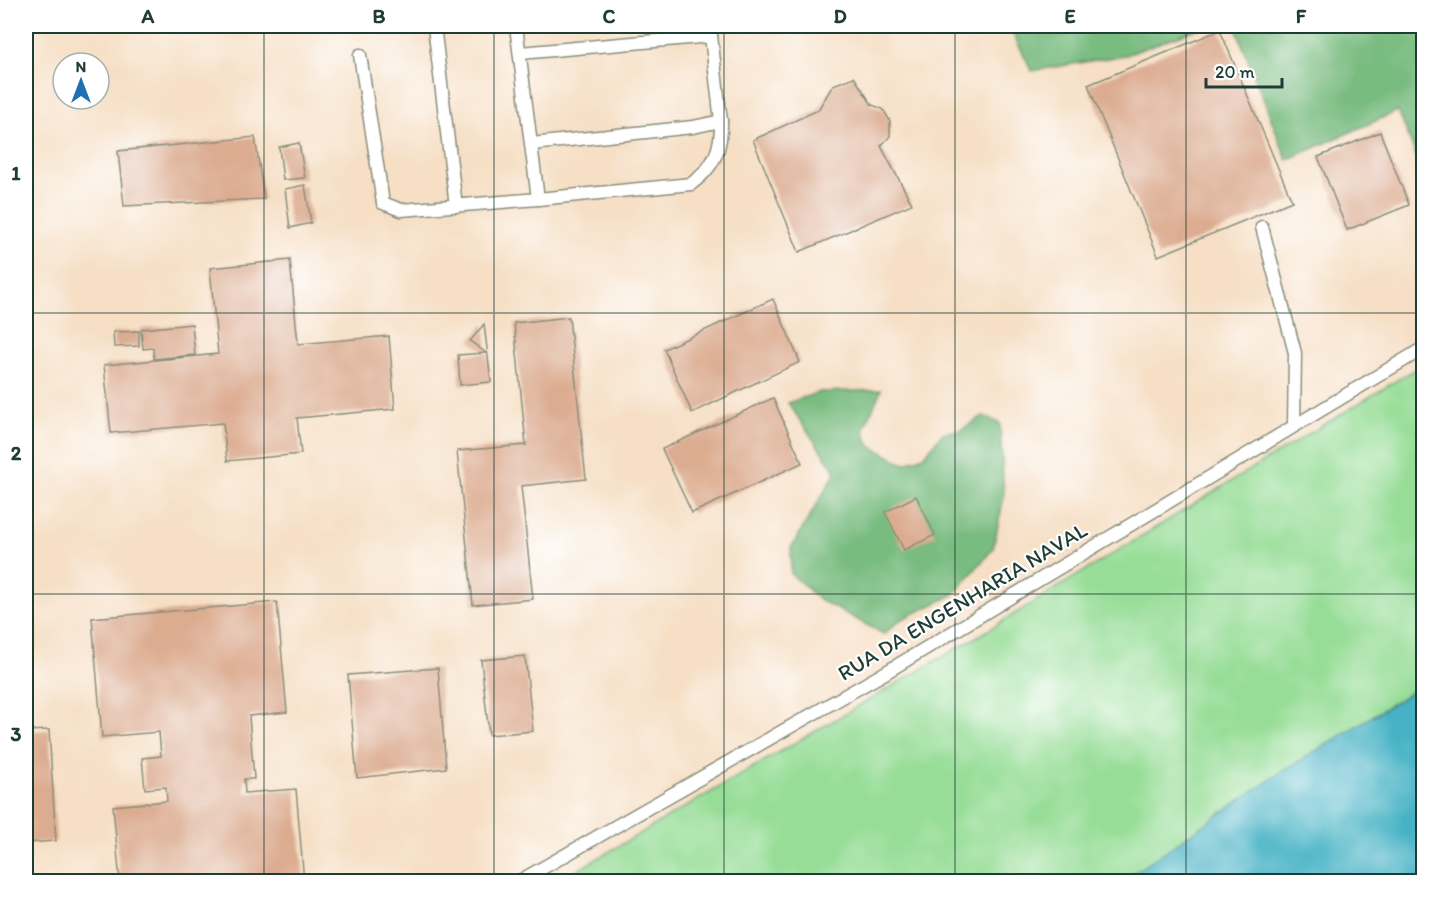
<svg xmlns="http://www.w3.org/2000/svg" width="1449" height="907" font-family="Itim,sans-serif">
<rect width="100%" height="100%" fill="#fff"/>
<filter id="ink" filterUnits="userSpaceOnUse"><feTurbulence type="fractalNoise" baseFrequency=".0167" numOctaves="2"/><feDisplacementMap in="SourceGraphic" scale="12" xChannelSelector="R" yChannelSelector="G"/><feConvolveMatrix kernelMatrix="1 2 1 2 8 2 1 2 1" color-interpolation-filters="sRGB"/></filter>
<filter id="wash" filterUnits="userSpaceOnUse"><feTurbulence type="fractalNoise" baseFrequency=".008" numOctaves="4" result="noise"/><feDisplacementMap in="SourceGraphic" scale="24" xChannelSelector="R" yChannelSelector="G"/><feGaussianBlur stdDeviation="1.35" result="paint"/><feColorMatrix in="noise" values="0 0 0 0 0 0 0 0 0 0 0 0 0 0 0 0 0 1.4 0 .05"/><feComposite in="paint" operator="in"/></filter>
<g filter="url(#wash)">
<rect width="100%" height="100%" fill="#f6dfc5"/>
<path fill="#97dd97" stroke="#5b8d66" stroke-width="1.5" d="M1423 364V685L1280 773 1122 881 557 882 985 632Z"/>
<g fill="#79bc80" stroke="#4c7c5a" stroke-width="1.5">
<path d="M1009 26H1205L1126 55 1032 71Z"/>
<path d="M1235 26H1423V173L1398 111 1287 160Z"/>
<path d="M881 390 864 429 869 445 904 464 924 456 943 433 961 430 983 416 1000 423 1004 497 993 549 953 595 900 620 884 634 820 600 791 574V548L836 472 788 403 820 392Z"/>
</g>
<path fill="#47b2c5" stroke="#33787c" stroke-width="1.5" d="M1423 685V881H1122L1280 773Z"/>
<g id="blocks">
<g fill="#dcac90">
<path d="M1220 30 1292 201 1158 256 1088 85Z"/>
<path d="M854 77 872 105 883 109 890 121V136L881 146 912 204 799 252 753 140 818 110 833 85Z"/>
<path d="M1380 132 1409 205 1347 230 1318 157Z"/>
<path d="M255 137 264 199 124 206 118 151Z"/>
<path d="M299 143 305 178 283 180 279 147Z"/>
<path d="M305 185 311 223 290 228 285 189Z"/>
<path d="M290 260 298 344 389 336 395 409 297 418 301 454 227 461 223 423 111 433 104 365 218 354 210 268Z"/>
<path d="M773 299 800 362 692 413 664 349Z"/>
<path d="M569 317 586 479 521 486 533 599 473 605 457 451 526 445 514 323Z"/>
<path d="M192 324 195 355 154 359 153 348 143 349 141 329Z"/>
<path d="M484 324 491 382 460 385 458 355 486 353 470 341Z"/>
<path d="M139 331V346L114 347 113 332Z"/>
<path d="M773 398 802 463 692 513 662 449Z"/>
<path d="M916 496 935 535 904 550 885 512Z"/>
<path d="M277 602 287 712 249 716 254 779H244L245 793 296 789 304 882H120L113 806 167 801 166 787 145 789 142 758 161 756 159 732 102 737 92 618Z"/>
<path d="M525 656 533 731 489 735 481 660Z"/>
<path d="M438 668 446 768 357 778 348 675Z"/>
<path d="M49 730 56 841 26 843V731Z"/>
</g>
</g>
</g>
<g filter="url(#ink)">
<use href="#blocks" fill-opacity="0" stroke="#8a8e7c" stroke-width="1.5"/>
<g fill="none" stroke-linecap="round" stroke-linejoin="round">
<g stroke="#8a8e7c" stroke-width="15">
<g id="service">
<path d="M434 26 456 206"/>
<path d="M520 53 711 36 709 26"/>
<path d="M360 55 383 203 401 210 538 199 516 26"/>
<path d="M532 144 693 127 721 121 711 36"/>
<path d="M538 199 691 184C714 168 722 148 721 121"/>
<path d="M1262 227 1295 353 1294 426"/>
<path d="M518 882 883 674 1424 348"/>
</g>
</g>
<use href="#service" stroke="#fff" stroke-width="12"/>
</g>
</g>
<path fill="none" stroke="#1f3d34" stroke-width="1.5" stroke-opacity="0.55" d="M264 26V882M494 26V882M724 26V882M955 26V882M1186 26V882M26 313H1424M26 594H1424"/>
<g text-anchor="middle" stroke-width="4.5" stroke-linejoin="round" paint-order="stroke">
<g font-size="22" fill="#1f3d34" stroke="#fff">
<text transform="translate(962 601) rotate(-31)" y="8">RUA DA ENGENHARIA NAVAL</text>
</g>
</g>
<rect width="1449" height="907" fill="none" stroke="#fff" stroke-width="66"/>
<g transform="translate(81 81)"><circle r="28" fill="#ffffff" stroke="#a5b1ae" stroke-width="1.5"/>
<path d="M0-4.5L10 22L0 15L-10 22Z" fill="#1f6fb2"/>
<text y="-9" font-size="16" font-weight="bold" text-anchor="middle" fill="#1f3d34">N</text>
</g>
<path d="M1206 78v9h76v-9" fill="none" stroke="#1f3d34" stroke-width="3"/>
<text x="1215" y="78" font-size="18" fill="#1f3d34" stroke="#ffffff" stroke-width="4.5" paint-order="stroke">20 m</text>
<rect x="33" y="33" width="1383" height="841" fill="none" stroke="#1f3d34" stroke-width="2"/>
<g font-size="20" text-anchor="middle" font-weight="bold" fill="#1f3d34">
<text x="148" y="23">A</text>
<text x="379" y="23">B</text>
<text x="609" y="23">C</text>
<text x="840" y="23">D</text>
<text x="1070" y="23">E</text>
<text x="1301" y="23">F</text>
<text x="16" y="180">1</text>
<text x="16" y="460">2</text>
<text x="16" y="741">3</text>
</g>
</svg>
